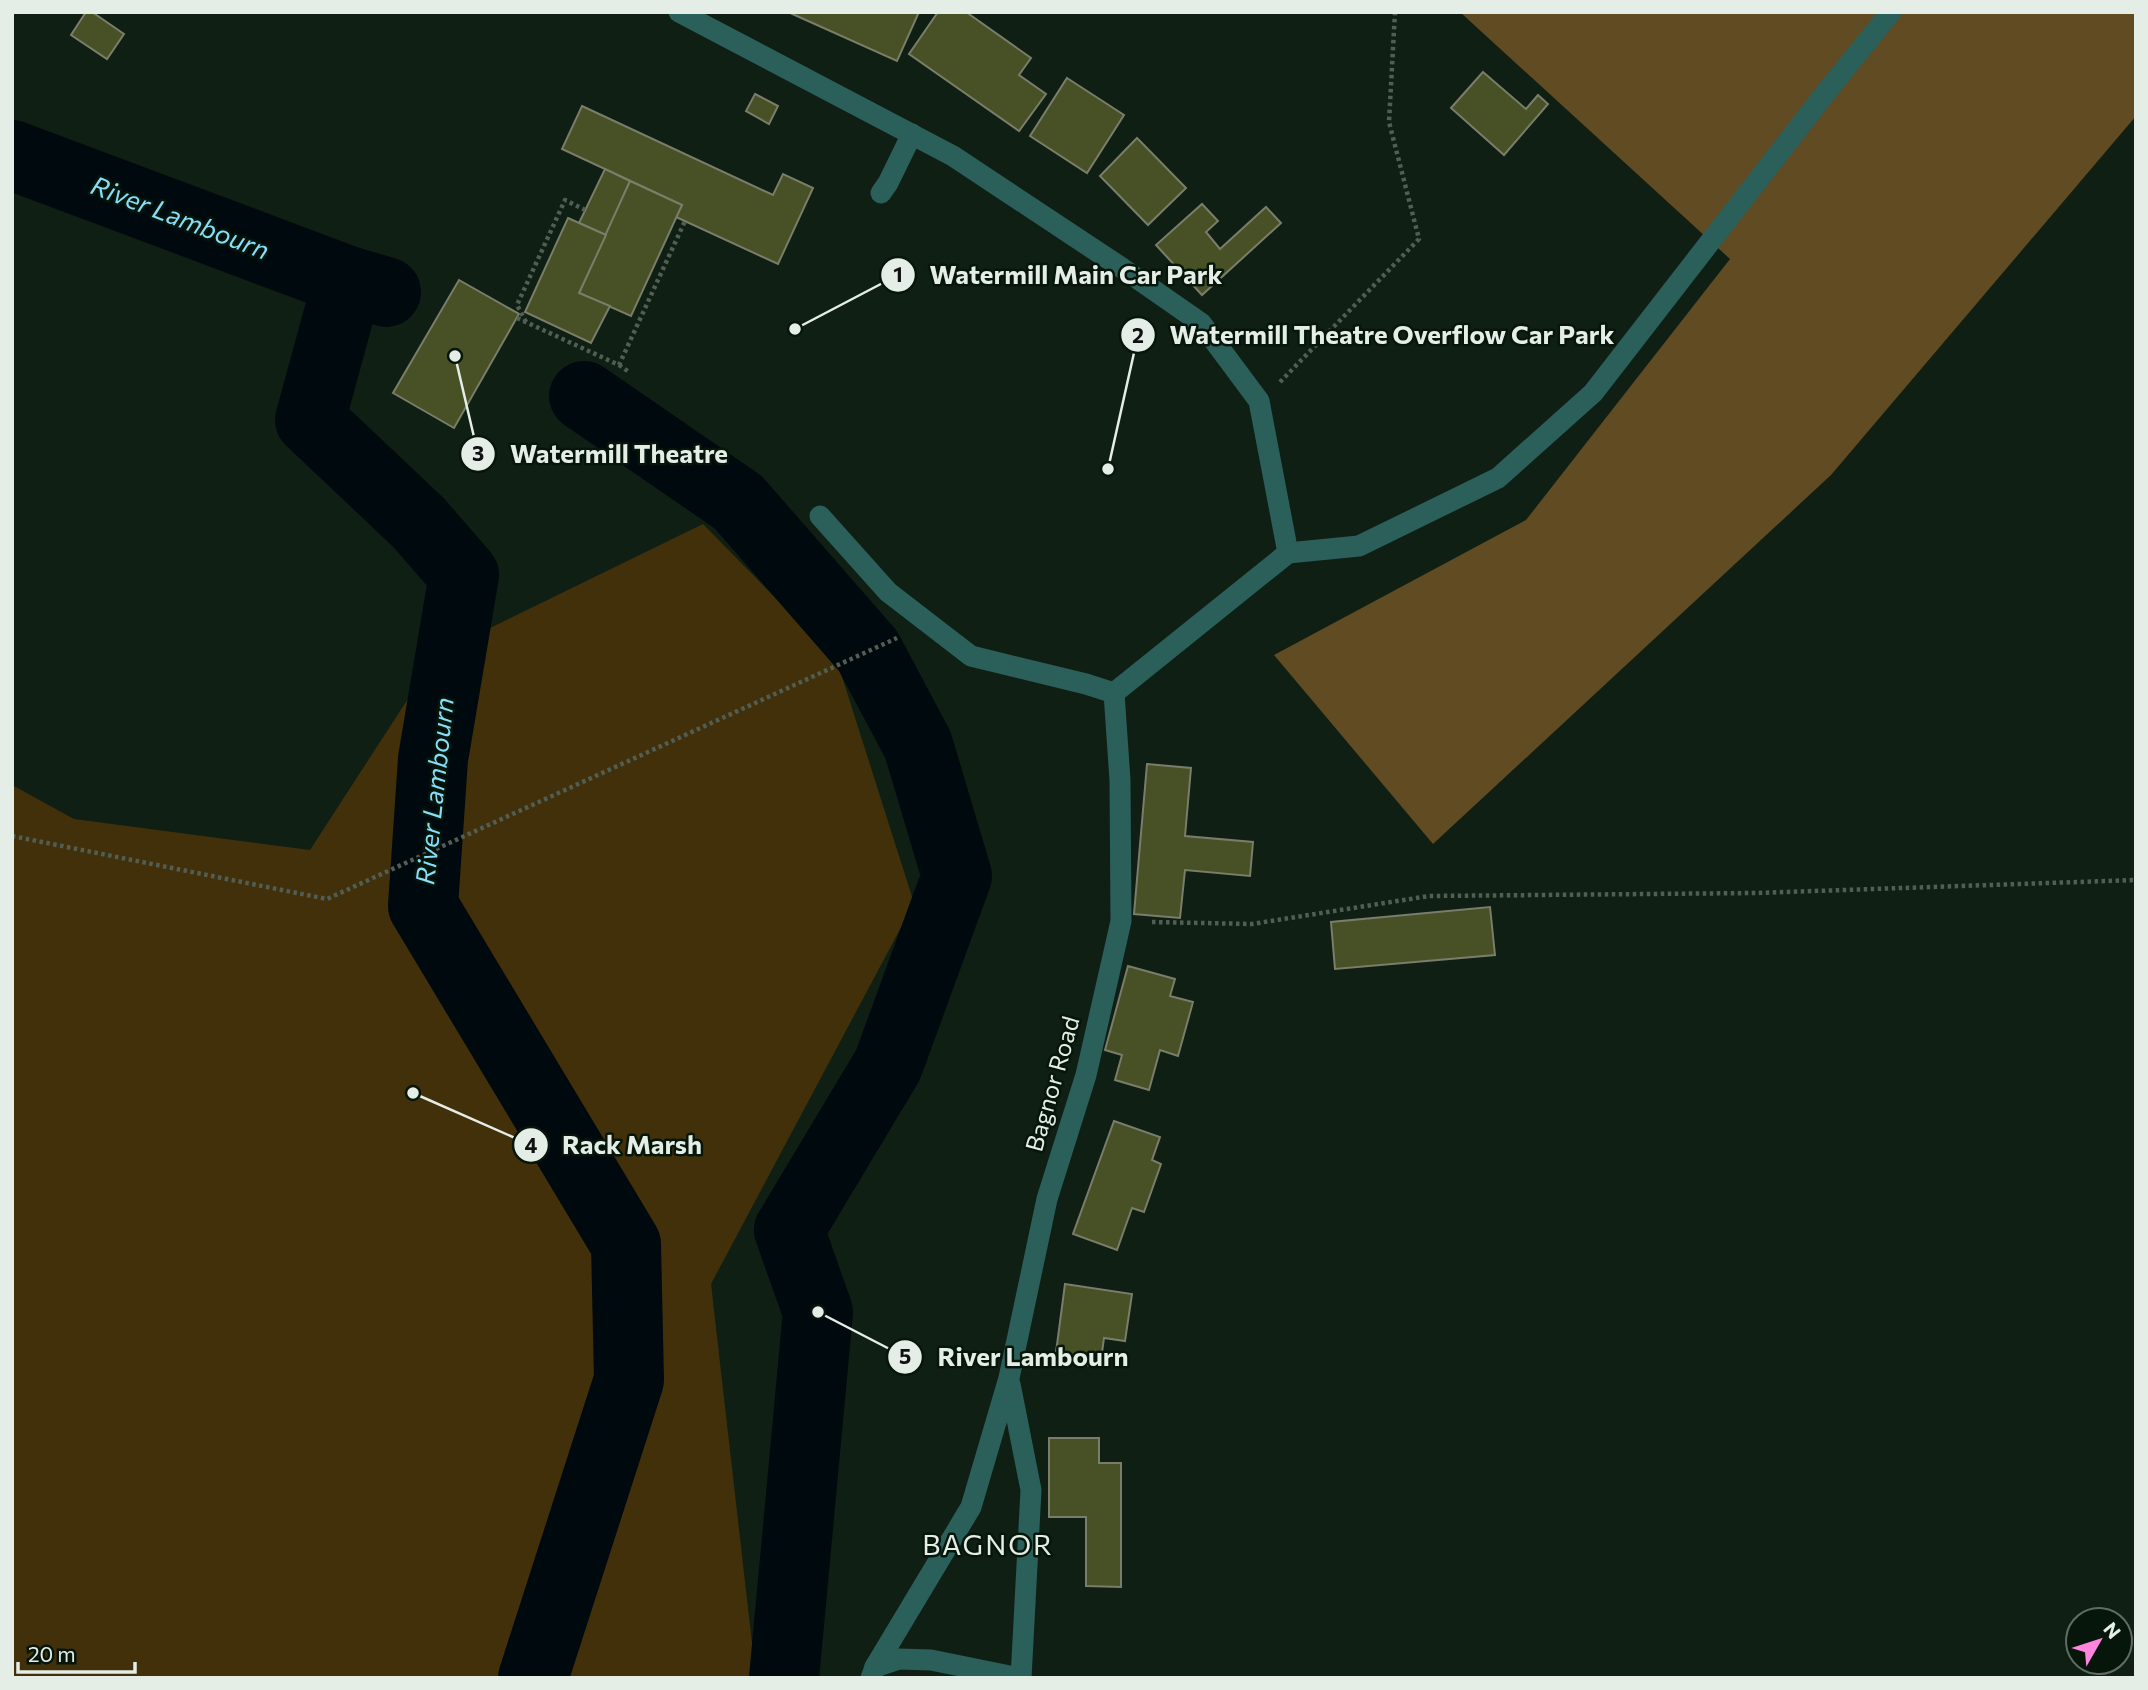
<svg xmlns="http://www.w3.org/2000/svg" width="2148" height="1690" font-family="Commissioner,sans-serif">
<rect width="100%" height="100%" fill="#101f14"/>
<path fill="#42300a" d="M703 524 837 661 914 903 711 1284 756 1678H12V785L74 819 310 850 437 654Z"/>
<path fill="#604b22" d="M1460 12H2136V116L1831 475 1433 844 1274 655 1526 520 1730 259Z"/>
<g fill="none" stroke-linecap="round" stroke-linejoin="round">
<g stroke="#00090e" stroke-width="70">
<path d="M12 155 348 281 386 292"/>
<path d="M348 281 310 420 419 523 464 575 433 759 423 906 626 1244 629 1380 533 1678"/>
<path d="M584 396 738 502 868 651 918 745 957 876 888 1065 789 1230 818 1312 784 1678"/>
</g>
</g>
<g fill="#485025" stroke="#797d6a" stroke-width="2">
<path d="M86 12H92L124 34 107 59 71 35Z"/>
<path d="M788 12H919L897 61Z"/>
<path d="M938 12H966L1031 58 1019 75 1046 94 1019 131 909 54Z"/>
<path d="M1483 72 1526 109 1538 95 1548 104 1504 155 1451 108Z"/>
<path d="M1067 78 1124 115 1087 173 1030 136Z"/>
<path d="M755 94 778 106 769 124 746 111Z"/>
<path d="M582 106 773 195 783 174 813 188 778 264 676 217 682 205 562 149Z"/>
<path d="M1137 138 1186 188 1148 225 1100 176Z"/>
<path d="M605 169 630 181 606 235 579 223Z"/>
<path d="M630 181 682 205 631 316 579 293Z"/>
<path d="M1202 204 1218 221 1206 232 1220 249 1266 207 1281 223 1202 295 1156 245Z"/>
<path d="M568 218 606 235 579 293 610 306 591 343 525 312Z"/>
<path d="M459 280 519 314 454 428 393 393Z"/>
<path d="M1147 764 1191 768 1185 836 1253 842 1250 876 1185 870 1180 918 1134 914Z"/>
<path d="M1490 907 1495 955 1335 969 1331 922Z"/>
<path d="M1128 966 1175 979 1170 996 1193 1002 1178 1056 1160 1050 1149 1090 1115 1080 1122 1055 1105 1050Z"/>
<path d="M1114 1121 1160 1137 1152 1160 1161 1164 1144 1212 1132 1208 1117 1250 1073 1234Z"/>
<path d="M1065 1284 1132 1294 1125 1341 1104 1338 1100 1367 1055 1360Z"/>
<path d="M1049 1438H1099V1463H1121V1587L1086 1586V1517H1049Z"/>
</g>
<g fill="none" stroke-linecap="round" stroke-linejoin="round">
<g stroke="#515e54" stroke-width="4.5" stroke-dasharray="3.5 3.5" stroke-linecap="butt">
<path d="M517 318 619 365 685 221"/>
<path d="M526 322 517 305 565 200 585 210"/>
<path d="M619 365 629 372"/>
<path d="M1280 382 1419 239 1389 122 1395 12"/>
<path d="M12 836 327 899 897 638"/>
<path d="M1152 922 1252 924 1429 896 1756 893 2136 880"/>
</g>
<g stroke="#2b5f5a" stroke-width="21">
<path d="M679 12 953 156 1122 268 1201 323 1259 401 1288 553"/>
<path d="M881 193 888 183 912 134"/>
<path d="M820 516 888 592 971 656 1086 684 1114 693"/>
<path d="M1288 553 1359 546 1498 478 1593 393 1827 91 1891 12"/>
<path d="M1010 1384 1031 1490 1021 1678"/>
<path d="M875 1667 899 1659 931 1660 1020 1678"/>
<path d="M871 1678 875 1667 971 1507 1009 1378 1047 1199 1086 1075 1121 921 1120 780 1114 693 1288 553"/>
</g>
</g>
<g text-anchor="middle" stroke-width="5" stroke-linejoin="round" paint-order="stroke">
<g font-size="24" fill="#e4ede6" stroke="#07160b">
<text transform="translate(1053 1084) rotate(-74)" y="8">Bagnor Road</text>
</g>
<g font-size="26" font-style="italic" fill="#86defb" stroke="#07160b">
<text transform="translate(180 218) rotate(21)" y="9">River Lambourn</text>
<text transform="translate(435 791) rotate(-84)" y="9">River Lambourn</text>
</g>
<g font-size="28" letter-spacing="2" fill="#e4ede6" stroke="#07160b">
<text x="988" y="1555">BAGNOR</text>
</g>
</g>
<path fill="none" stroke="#e4ede6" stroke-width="2.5" d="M795 329L898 275M1108 469L1138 335M455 356L478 454M413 1093L531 1145M818 1312L905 1357"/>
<g fill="#e4ede6" stroke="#07160b" stroke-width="2.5">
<circle cx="795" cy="329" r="7"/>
<circle cx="1108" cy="469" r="7"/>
<circle cx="455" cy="356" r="7"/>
<circle cx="413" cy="1093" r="7"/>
<circle cx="818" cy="1312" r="7"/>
<circle cx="898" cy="275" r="18"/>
<circle cx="1138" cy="335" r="18"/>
<circle cx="478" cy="454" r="18"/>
<circle cx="531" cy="1145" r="18"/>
<circle cx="905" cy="1357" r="18"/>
</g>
<g font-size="21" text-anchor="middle" font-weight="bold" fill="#111">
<text x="898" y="282">1</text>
<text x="1138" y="343">2</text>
<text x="478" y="461">3</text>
<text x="531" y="1153">4</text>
<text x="905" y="1364">5</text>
</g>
<g font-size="26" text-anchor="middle" font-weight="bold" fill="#e4ede6" stroke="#07160b" stroke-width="5" stroke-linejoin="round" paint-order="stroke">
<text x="1076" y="284">Watermill Main Car Park</text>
<text x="1392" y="344">Watermill Theatre Overflow Car Park</text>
<text x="619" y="463">Watermill Theatre</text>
<text x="632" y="1154">Rack Marsh</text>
<text x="1033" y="1366">River Lambourn</text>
</g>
<rect width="2148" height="1690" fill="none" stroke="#e4ede6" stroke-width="28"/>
<g transform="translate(2099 1641) rotate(51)"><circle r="33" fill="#07160b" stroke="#5f6c63" stroke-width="2"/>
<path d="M0-5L12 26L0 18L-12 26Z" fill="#ff85de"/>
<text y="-10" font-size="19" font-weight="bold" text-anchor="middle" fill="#e4ede6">N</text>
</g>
<path d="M18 1662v10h117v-10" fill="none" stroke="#e4ede6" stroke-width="3.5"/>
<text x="28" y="1662" font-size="21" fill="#e4ede6" stroke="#07160b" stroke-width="5" paint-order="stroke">20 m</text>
</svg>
